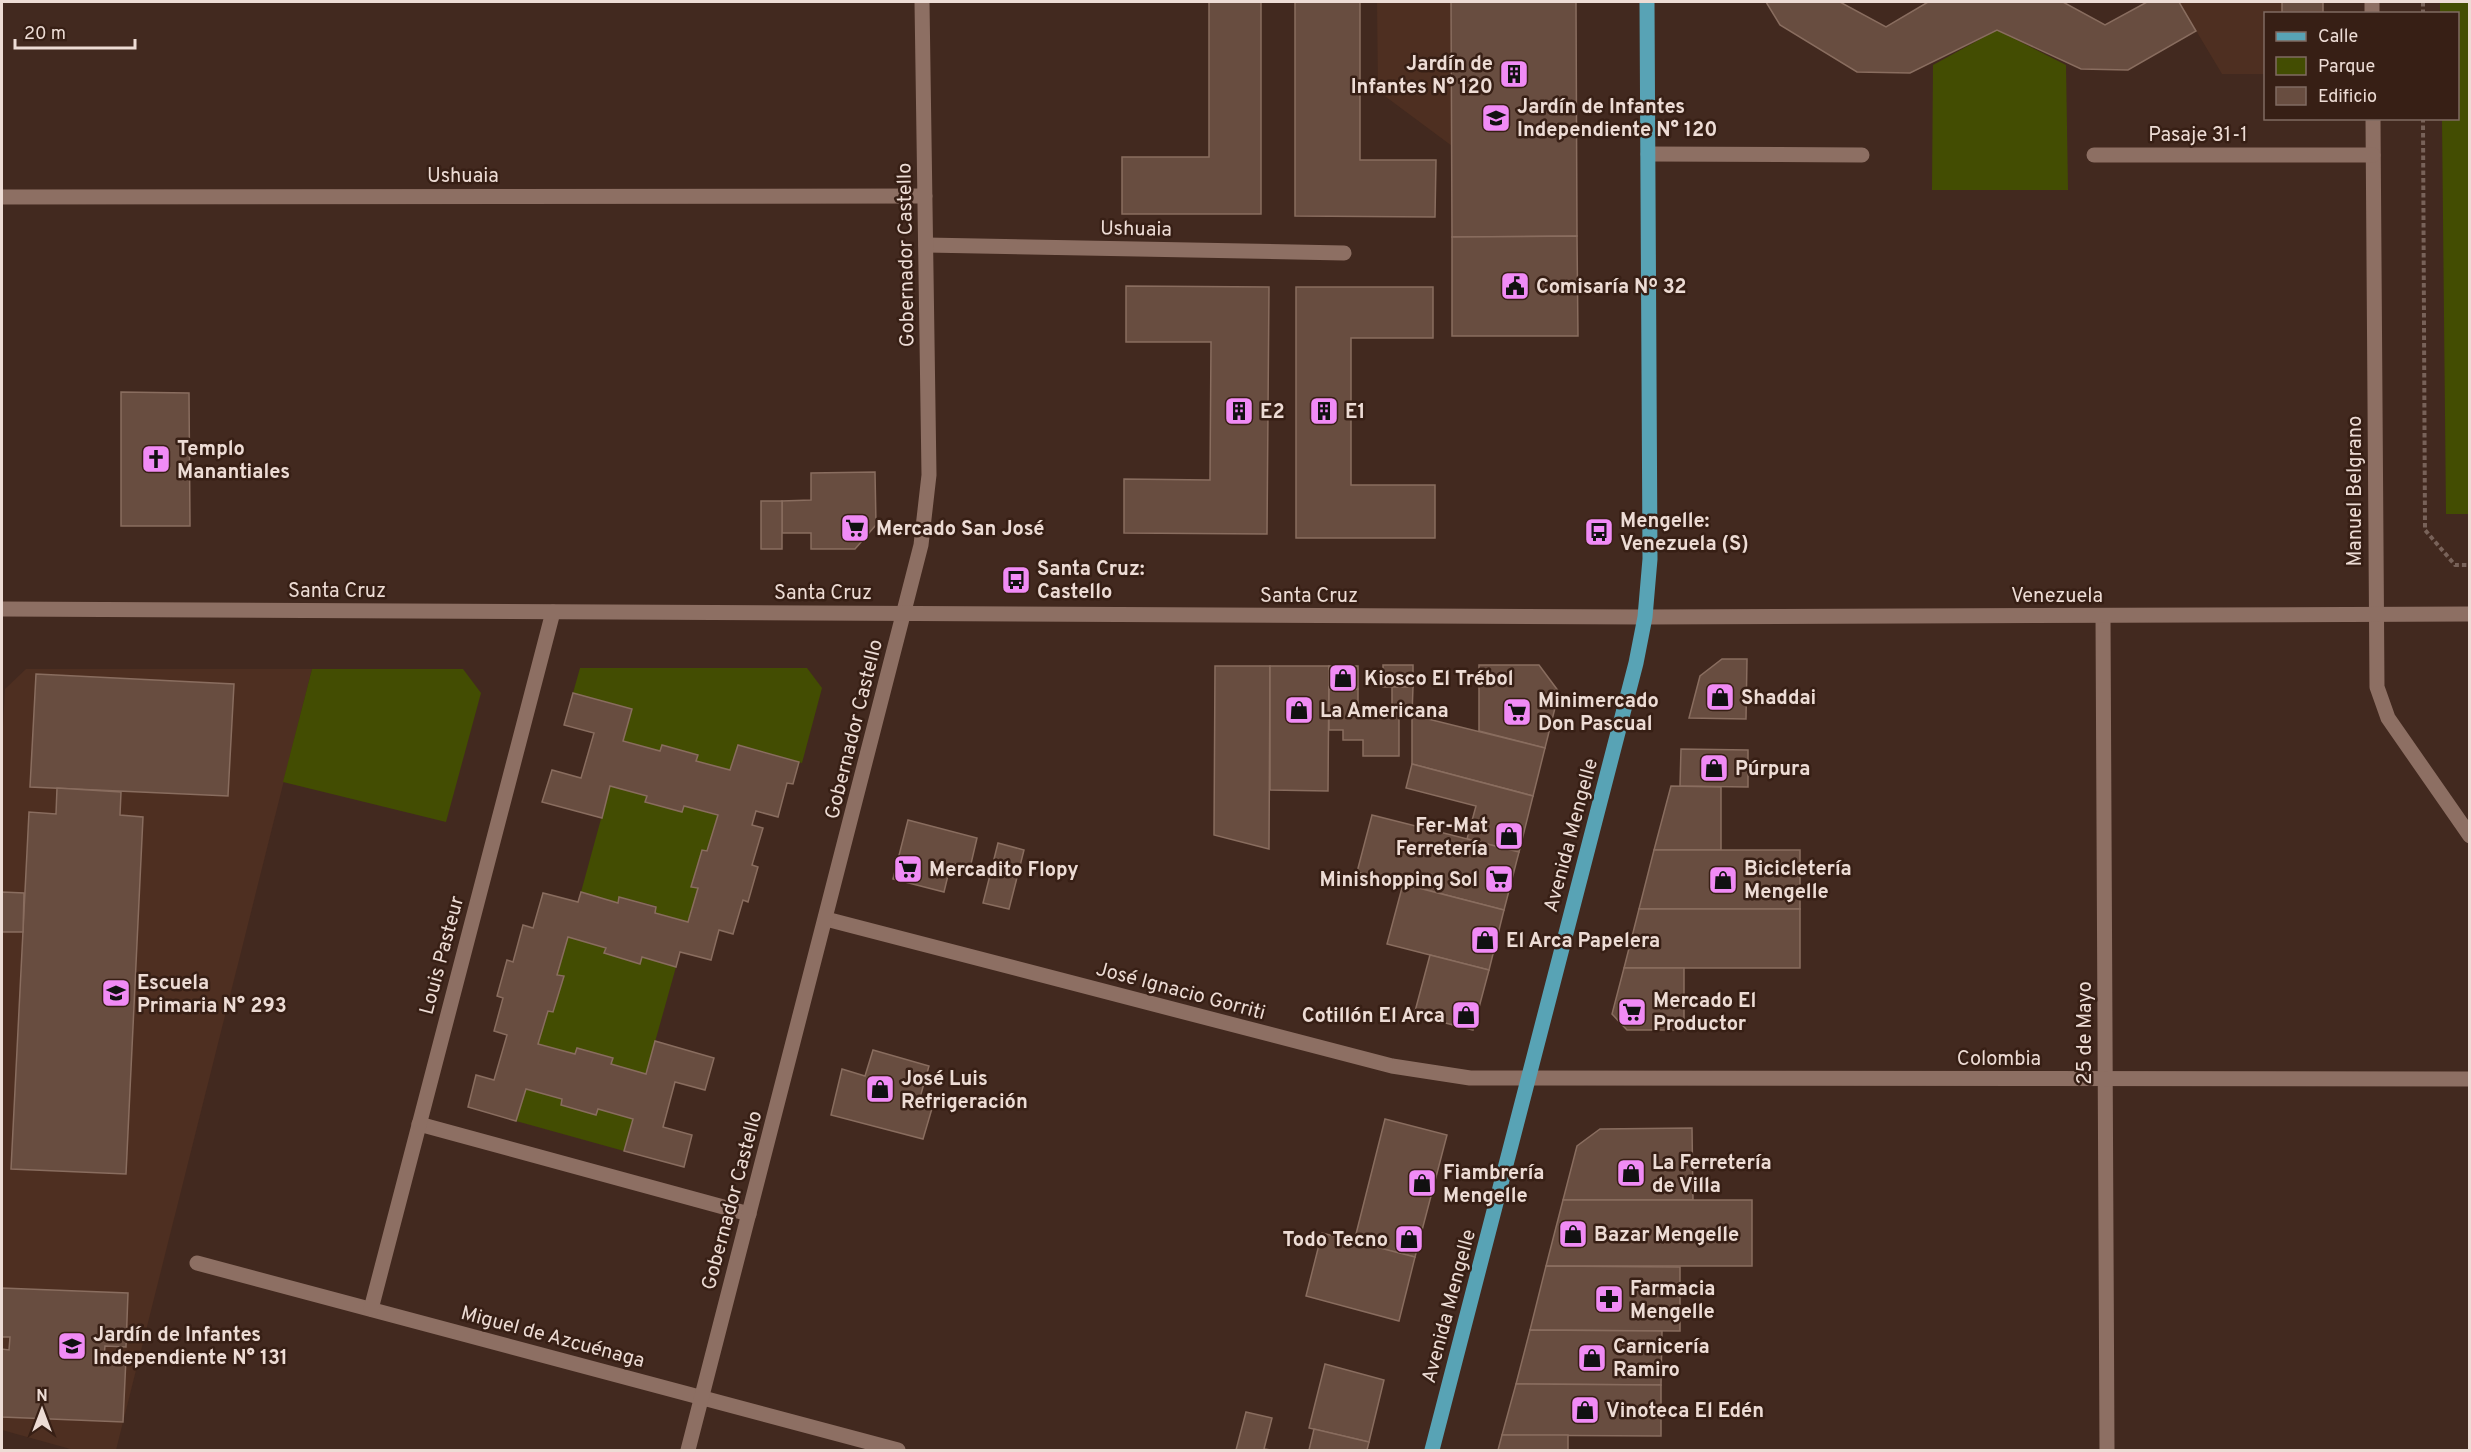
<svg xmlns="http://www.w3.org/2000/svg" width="2471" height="1452" font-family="Overpass,sans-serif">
<rect width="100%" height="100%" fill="#42291f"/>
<g fill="#4e2f21">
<path d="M1377 2H1576L1577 236 1452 237V146L1378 91Z"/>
<path d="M2179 2H2323V13L2266 14 2265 74H2222Z"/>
<path d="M26 669H312L116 1450H74L2 1430V744L5 689Z"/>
</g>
<g fill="#434d02">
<path d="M2440 2H2469V514H2446L2442 119 2458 118V14L2440 13Z"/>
<path d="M1997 30 2066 65 2068 190H1932L1933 65Z"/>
<path d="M580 668H807L822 688 802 763 738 745 730 770 696 761 698 755 662 745 660 751 623 741 632 709 573 693Z"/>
<path d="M312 669H463L481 693 446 822 283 782Z"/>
<path d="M610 786 647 796 646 802 682 812 684 806 718 815 707 851 702 850 692 886 698 888 688 922 655 913 656 906 620 897 618 903 581 892Z"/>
<path d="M568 937 606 948 604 953 642 957 676 967 646 1074 611 1064 613 1058 577 1048 575 1054 538 1044 548 1011 553 1012 564 977 557 975Z"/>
<path d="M526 1089 562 1099 561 1105 596 1115 598 1109 633 1119 624 1151 516 1121Z"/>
</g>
<g fill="#684d40" stroke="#896d5f" stroke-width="1.5">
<path d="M1209 2H1261V214H1122V157H1209Z"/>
<path d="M1295 2H1360V160H1436L1435 217 1295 216Z"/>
<path d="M1451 2H1576L1577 236 1452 237Z"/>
<path d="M1766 2H1840L1886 27 1928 2H2063L2105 25 2147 2H2179L2196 31 2128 70 2081 69 1997 30 1910 73 1857 72 1780 25Z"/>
<rect x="2282" y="2" width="41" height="12"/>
<path d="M1577 236 1578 336H1452V237Z"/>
<path d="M1126 286 1269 287 1267 534 1124 533V479L1210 480 1211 342H1126Z"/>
<path d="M1296 287H1433V338H1351V485H1435V538H1296Z"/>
<path d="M121 392 189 393 190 526H121Z"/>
<path d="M875 472 876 525 855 549H811V533H782V501L811 500V473Z"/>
<rect x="761" y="501" width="21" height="48"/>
<path d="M1722 659H1747L1746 719 1689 718 1700 676Z"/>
<rect x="1383" y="665" width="30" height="22"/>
<path d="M1479 665H1539L1559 692 1545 748 1479 731Z"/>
<path d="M1215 666H1270L1269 849 1214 835Z"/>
<path d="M1270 666H1329L1328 791 1270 790Z"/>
<rect x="1329" y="666" width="29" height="23"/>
<path d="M36 674 234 684 228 796 30 787Z"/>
<path d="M1392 687H1413L1412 715H1399V756H1363V740H1343V730H1329V689H1358V708H1392Z"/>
<path d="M573 693 632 709 623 741 660 751 662 745 698 755 696 761 730 770 738 745 799 762 793 784 787 783 778 817 756 811 752 825 763 828 752 865 758 867 748 902 743 900 733 934 719 930 711 960 680 952 676 967 642 957 640 964 604 953 606 948 568 937 557 975 564 976 553 1012 548 1011 538 1044 575 1054 577 1048 613 1058 611 1064 646 1074 655 1041 714 1058 705 1090 675 1082 663 1127 692 1135 684 1167 624 1151 633 1119 598 1109 596 1115 561 1105 562 1099 526 1089 516 1121 468 1107 476 1075 494 1080 507 1035 494 1031 503 998 497 996 507 960 513 962 523 925 533 928 543 893 578 902 581 892 618 903 619 897 656 907 655 913 688 922 698 888 691 887 702 850 707 851 718 815 684 806 682 812 645 802 647 796 610 786 602 818 542 802 552 770 581 778 594 733 564 725Z"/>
<path d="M1412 715 1545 748 1533 796 1412 764Z"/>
<path d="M1681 749 1748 750V787L1680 786Z"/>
<path d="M1412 764 1533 796 1519 852 1467 839 1476 806 1406 788Z"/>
<path d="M1671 786 1721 787V850H1654Z"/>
<path d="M57 788 121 792 120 815 143 817 126 1174 11 1169 29 812 56 814Z"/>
<path d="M1372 815 1519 852 1504 910 1357 872Z"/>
<path d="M908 820 977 838 970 868 951 863 944 892 893 879Z"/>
<path d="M998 843 1024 850 1009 909 983 903Z"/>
<path d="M1654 850H1800V909H1639Z"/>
<path d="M1403 884 1504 910 1489 970 1387 944Z"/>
<path d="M2 892 24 893 23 932H2Z"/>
<path d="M1639 909H1800V968H1624Z"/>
<path d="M1430 955 1489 970 1473 1030 1414 1015Z"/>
<path d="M1624 968H1684V1030H1627L1612 1014Z"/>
<path d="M873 1050 929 1066 919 1101 933 1105 923 1139 831 1115 842 1069 865 1076Z"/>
<path d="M1385 1119 1447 1135 1415 1257 1354 1242Z"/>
<path d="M1692 1128 1693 1200H1563L1577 1146 1600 1129Z"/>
<path d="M1563 1200H1752V1266H1546Z"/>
<path d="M1322 1233 1415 1257 1399 1321 1306 1296Z"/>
<path d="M1546 1266 1680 1267V1331L1530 1330Z"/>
<path d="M2 1288 128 1293 126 1347 105 1346 104 1357 126 1358 123 1422 2 1417V1349L9 1350 10 1337H2Z"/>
<path d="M1530 1330 1662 1331 1661 1385 1516 1384Z"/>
<path d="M1325 1364 1384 1380 1369 1442 1309 1428Z"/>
<path d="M1516 1384 1661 1385V1436L1502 1435Z"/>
<path d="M1246 1412 1272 1418 1264 1449 1271 1450H1236Z"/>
<path d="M1314 1429 1369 1442 1367 1450H1309Z"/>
<path d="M1502 1435H1568V1450H1498Z"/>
</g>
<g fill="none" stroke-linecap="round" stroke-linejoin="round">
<g stroke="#786259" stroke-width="4" stroke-dasharray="4.5 3" stroke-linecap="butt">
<path d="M2423 2V14"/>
<path d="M2423 118 2425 530 2455 565H2470"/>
</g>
<path stroke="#8d6f63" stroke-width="15" d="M926 245 1344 253"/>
<g stroke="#8d6f63" stroke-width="15">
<path d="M2372 2V14"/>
<path d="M2373 118 2377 687 2388 718 2470 836"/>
<path d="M1648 154 1862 155"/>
<path d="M2094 155H2373"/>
<path d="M2 197 925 196"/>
<path d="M2103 616 2107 1450"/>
<path d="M826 919 1392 1066 1470 1078 2470 1079"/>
<path d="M419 1124 749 1214"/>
<path d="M197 1263 898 1450"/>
<path d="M371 1309 553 612"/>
<path d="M688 1450 921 545 929 475 922 2"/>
</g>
<path stroke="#8d6f63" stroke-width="15" d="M2 609 1645 617 2470 614"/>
<path stroke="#58a3b5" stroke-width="15" d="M1432 1450 1636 663 1645 617 1650 559 1647 2"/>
</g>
<defs>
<g id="building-square" transform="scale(1.5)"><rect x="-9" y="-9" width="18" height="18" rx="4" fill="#f08bf5" stroke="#371f15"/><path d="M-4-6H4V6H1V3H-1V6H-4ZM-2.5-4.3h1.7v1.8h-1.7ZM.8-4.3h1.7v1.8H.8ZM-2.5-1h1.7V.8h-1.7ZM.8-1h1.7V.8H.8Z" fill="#111"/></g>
<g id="school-square" transform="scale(1.5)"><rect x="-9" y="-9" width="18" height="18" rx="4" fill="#f08bf5" stroke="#371f15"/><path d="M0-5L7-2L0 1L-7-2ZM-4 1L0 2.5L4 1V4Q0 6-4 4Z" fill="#111"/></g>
<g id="civic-square" transform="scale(1.5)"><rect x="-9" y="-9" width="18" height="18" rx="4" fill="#f08bf5" stroke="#371f15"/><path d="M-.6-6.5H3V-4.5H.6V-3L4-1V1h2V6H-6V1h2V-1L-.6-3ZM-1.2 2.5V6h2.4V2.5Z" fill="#111"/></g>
<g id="church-square" transform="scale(1.5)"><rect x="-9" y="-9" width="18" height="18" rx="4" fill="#f08bf5" stroke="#371f15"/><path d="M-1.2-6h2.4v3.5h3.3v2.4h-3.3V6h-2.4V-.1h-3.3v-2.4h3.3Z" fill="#111"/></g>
<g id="supermarket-square" transform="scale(1.5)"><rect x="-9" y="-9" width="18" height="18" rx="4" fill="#f08bf5" stroke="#371f15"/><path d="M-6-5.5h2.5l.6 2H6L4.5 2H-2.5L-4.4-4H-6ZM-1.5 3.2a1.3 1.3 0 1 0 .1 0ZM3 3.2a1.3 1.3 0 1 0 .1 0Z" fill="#111"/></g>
<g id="bus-square" transform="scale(1.5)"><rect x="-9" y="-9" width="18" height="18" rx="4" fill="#f08bf5" stroke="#371f15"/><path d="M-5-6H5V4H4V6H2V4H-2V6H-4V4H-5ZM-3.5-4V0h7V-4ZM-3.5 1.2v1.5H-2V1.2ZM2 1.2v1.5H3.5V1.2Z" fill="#111"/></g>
<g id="shop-square" transform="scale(1.5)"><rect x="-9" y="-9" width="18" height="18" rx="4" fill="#f08bf5" stroke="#371f15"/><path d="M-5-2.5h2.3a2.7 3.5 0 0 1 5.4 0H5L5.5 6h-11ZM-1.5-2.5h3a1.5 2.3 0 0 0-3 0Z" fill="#111"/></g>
<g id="pharmacy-square" transform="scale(1.5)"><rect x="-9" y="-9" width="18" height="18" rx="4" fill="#f08bf5" stroke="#371f15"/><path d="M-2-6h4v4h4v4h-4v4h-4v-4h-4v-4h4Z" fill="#111"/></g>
</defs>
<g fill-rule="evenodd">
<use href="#building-square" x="1514" y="74"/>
<use href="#school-square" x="1496" y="118"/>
<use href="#civic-square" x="1515" y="286"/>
<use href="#building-square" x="1239" y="411"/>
<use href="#building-square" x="1324" y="411"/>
<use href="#church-square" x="156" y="459"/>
<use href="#supermarket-square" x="855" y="528"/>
<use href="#bus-square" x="1599" y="532"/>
<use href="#bus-square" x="1016" y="580"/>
<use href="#shop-square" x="1343" y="678"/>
<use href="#shop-square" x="1720" y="697"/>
<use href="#shop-square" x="1299" y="710"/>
<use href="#supermarket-square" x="1517" y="712"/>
<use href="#shop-square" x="1714" y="768"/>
<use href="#shop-square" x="1509" y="836"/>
<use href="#supermarket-square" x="908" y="869"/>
<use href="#supermarket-square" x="1499" y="879"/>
<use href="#shop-square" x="1723" y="880"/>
<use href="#shop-square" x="1485" y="940"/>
<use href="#school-square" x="116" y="993"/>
<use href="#supermarket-square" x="1632" y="1012"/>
<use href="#shop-square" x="1466" y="1015"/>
<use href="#shop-square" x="880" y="1089"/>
<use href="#shop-square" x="1631" y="1173"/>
<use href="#shop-square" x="1422" y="1183"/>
<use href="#shop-square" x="1573" y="1234"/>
<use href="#shop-square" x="1409" y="1239"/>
<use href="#pharmacy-square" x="1609" y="1299"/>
<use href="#school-square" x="72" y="1346"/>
<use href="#shop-square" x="1592" y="1358"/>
<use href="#shop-square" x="1585" y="1410"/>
</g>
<g text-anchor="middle" stroke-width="5" stroke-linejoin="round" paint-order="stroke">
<g font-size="20" font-weight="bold" fill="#eddcd5" stroke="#371f15" text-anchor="start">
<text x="1493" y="70" text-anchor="end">Jardín de<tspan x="1493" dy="23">Infantes N° 120</tspan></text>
<text x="1517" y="113">Jardín de Infantes<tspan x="1517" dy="23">Independiente N° 120</tspan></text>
<text x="1536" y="293">Comisaría Nº 32</text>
<text x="1260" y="418">E2</text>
<text x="1345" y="418">E1</text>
<text x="177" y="455">Templo<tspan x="177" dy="23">Manantiales</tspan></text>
<text x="1620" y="527">Mengelle:<tspan x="1620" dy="23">Venezuela (S)</tspan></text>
<text x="876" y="535">Mercado San José</text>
<text x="1037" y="575">Santa Cruz:<tspan x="1037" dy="23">Castello</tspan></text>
<text x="1364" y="685">Kiosco El Trébol</text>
<text x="1741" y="704">Shaddai</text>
<text x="1538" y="707">Minimercado<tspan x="1538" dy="23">Don Pascual</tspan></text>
<text x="1320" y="717">La Americana</text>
<text x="1735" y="775">Púrpura</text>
<text x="1488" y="832" text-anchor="end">Fer-Mat<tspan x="1488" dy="23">Ferretería</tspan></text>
<text x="1744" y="875">Bicicletería<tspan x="1744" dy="23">Mengelle</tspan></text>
<text x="929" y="876">Mercadito Flopy</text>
<text x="1478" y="886" text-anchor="end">Minishopping Sol</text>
<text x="1506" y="947">El Arca Papelera</text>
<text x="137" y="989">Escuela<tspan x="137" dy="23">Primaria N° 293</tspan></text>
<text x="1653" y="1007">Mercado El<tspan x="1653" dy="23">Productor</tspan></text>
<text x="1445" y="1022" text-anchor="end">Cotillón El Arca</text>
<text x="901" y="1085">José Luis<tspan x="901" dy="23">Refrigeración</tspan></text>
<text x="1652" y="1169">La Ferretería<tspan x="1652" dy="23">de Villa</tspan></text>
<text x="1443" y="1179">Fiambrería<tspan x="1443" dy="23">Mengelle</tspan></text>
<text x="1594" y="1241">Bazar Mengelle</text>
<text x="1388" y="1246" text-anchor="end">Todo Tecno</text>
<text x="1630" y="1295">Farmacia<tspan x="1630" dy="23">Mengelle</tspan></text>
<text x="93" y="1341">Jardín de Infantes<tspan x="93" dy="23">Independiente N° 131</tspan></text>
<text x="1613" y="1353">Carnicería<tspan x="1613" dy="23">Ramiro</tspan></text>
<text x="1606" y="1417">Vinoteca El Edén</text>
</g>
<g font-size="20" fill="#eddcd5" stroke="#371f15">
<text x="2198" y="141">Pasaje 31-1</text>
<text x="463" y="182">Ushuaia</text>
<text transform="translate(1136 228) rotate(1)" y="7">Ushuaia</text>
<text transform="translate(905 255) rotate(-91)" y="7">Gobernador Castello</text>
<text transform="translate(2354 491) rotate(-90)" y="7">Manuel Belgrano</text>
<text x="337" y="597">Santa Cruz</text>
<text x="823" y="599">Santa Cruz</text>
<text x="1309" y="602">Santa Cruz</text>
<text x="2057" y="602">Venezuela</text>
<text transform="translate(853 729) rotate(-76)" y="7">Gobernador Castello</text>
<text transform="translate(1570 835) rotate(-75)" y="7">Avenida Mengelle</text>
<text transform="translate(441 955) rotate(-75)" y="7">Louis Pasteur</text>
<text transform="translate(1181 990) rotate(15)" y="7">José Ignacio Gorriti</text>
<text transform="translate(2084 1033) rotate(-90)" y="7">25 de Mayo</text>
<text x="1999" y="1065">Colombia</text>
<text transform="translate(731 1200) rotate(-75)" y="7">Gobernador Castello</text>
<text transform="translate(1448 1306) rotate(-75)" y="7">Avenida Mengelle</text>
<text transform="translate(553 1336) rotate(15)" y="7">Miguel de Azcuénaga</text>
</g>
</g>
<rect width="2471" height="1452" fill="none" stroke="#eddcd5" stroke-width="6"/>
<rect x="2264" y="12" width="195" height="108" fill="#371f15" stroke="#806b62" stroke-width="1.5"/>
<rect x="2276" y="32" width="30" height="9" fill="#58a3b5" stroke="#806b62" stroke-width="1.5"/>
<text x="2318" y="42" font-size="18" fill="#eddcd5">Calle</text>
<rect x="2276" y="57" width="30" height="18" fill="#434d02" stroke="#806b62" stroke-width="1.5"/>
<text x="2318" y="72" font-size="18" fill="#eddcd5">Parque</text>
<rect x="2276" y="87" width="30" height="18" fill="#684d40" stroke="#806b62" stroke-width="1.5"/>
<text x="2318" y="102" font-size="18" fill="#eddcd5">Edificio</text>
<g transform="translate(42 1410)" stroke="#371f15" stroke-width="4.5" paint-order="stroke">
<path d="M0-4.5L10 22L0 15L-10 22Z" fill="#eddcd5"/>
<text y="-9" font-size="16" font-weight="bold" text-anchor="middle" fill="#eddcd5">N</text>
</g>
<path d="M15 39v9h120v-9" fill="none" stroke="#eddcd5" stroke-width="3"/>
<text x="24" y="39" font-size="18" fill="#eddcd5" stroke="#371f15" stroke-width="4.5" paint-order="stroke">20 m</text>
</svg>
